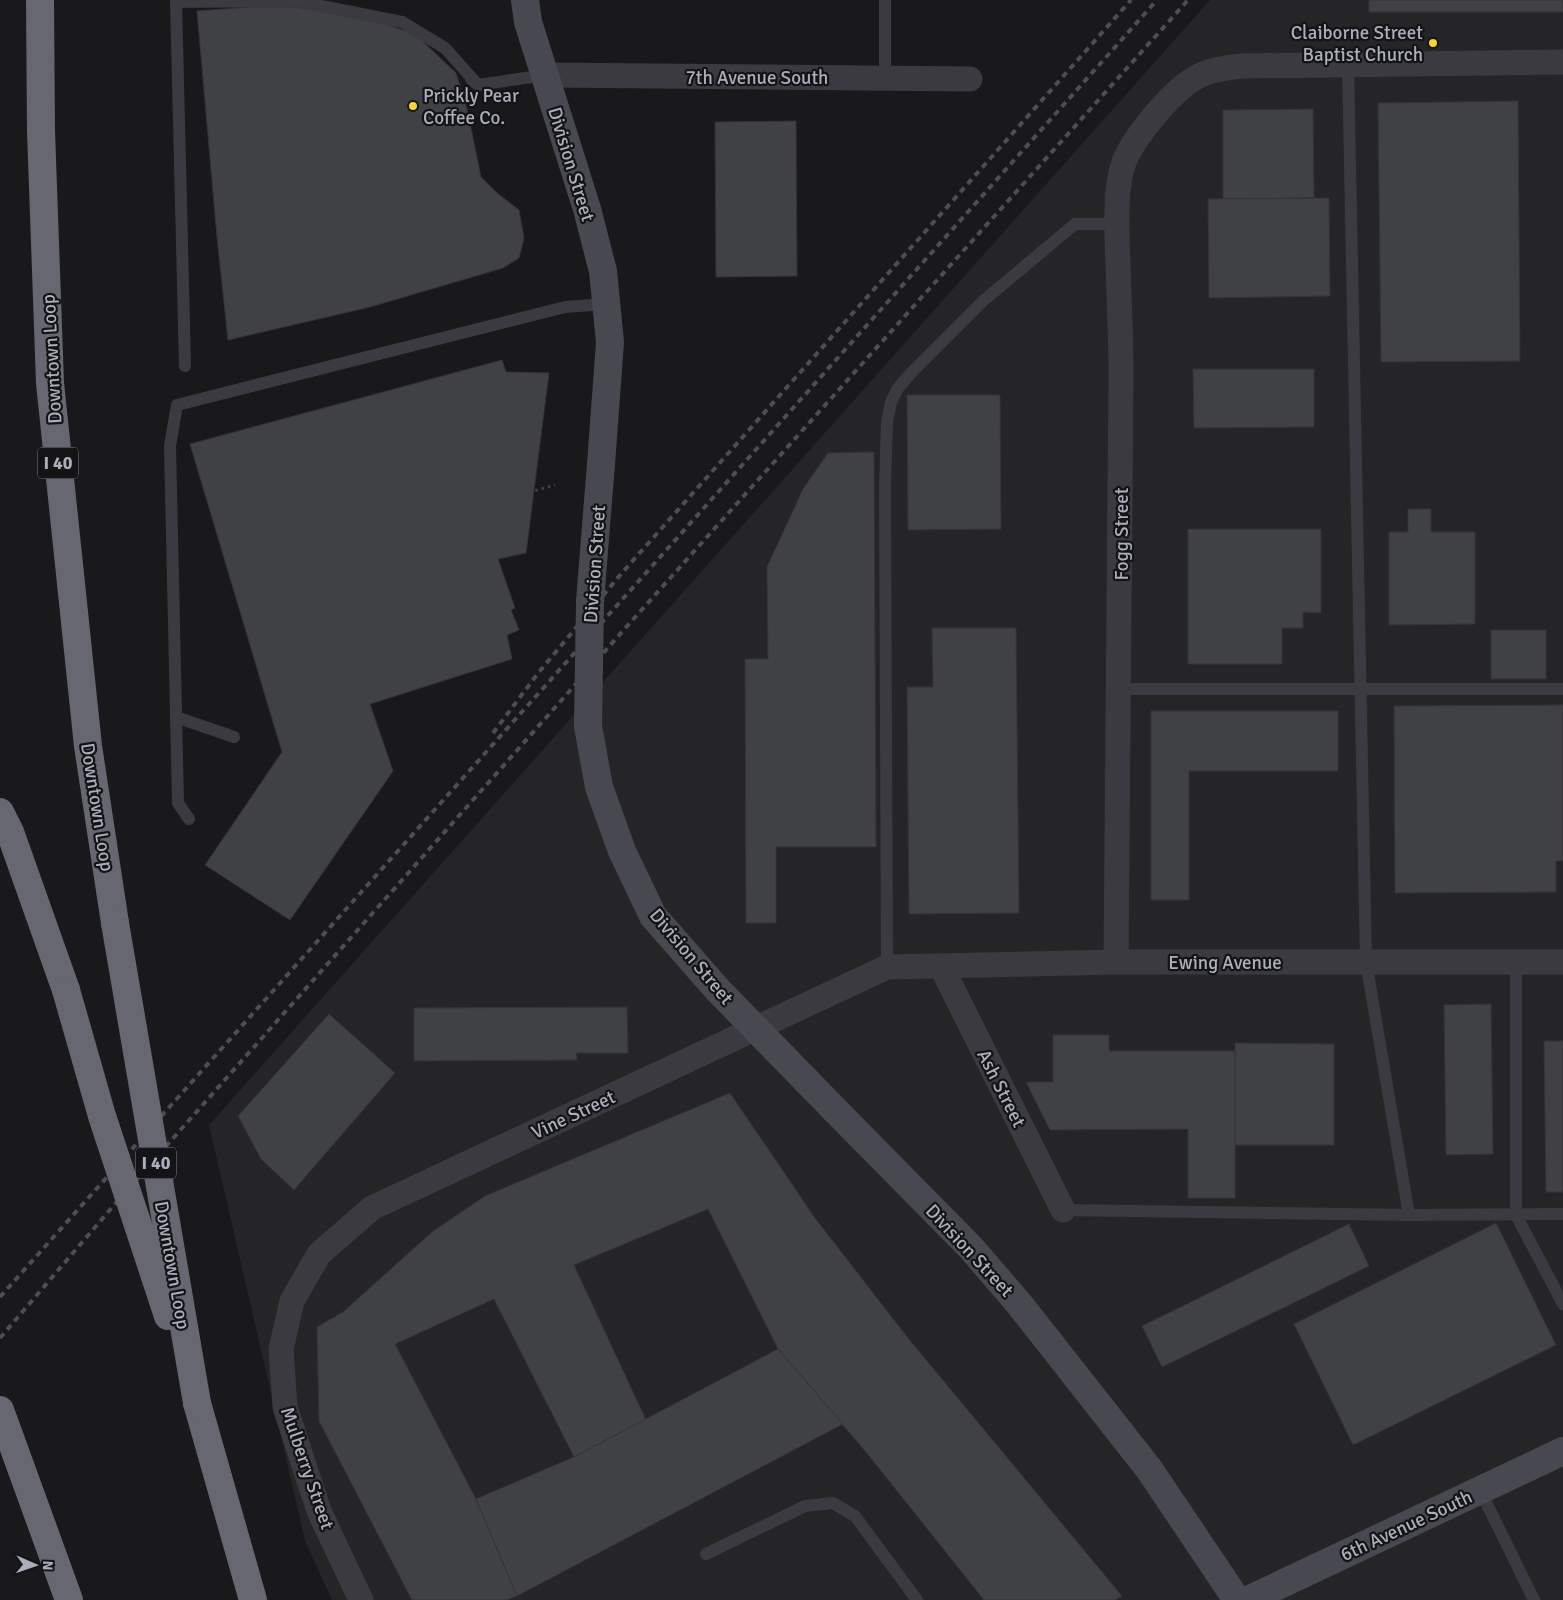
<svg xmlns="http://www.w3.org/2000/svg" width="1563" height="1600" font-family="Signika,sans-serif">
<rect width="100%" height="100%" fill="#19191b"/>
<path fill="#252528" d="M1210 0H1563V1600H332L305 1541 209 1125Z"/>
<g fill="#404145" stroke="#343337">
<rect x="1369" y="0" width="194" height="12"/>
<path d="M251 7H292L356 13 416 35 456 73 467 109 481 177 497 193 519 210 524 238 519 258 503 268 370 307 228 340 217 237 197 11Z"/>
<path d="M1518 101 1520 361 1381 362 1378 103Z"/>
<path d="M1313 109 1314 198 1223 199V110Z"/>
<path d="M796 121 797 276 716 277 715 122Z"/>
<path d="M1329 198 1330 296 1209 298 1208 199Z"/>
<path d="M502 360 506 372 549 373 526 553 498 559 515 608 511 610 519 630 507 635 512 659 370 704 393 771 290 920 205 865 282 752 190 444Z"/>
<path d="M1193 369H1314V427L1194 428Z"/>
<path d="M907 395H1000L1001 529 908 530Z"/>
<path d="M874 452 876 847H776V923H746L745 659H768L767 567 803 489 828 453Z"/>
<path d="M1408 509H1431V532H1475V624L1389 625V532H1408Z"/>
<path d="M1188 529H1321V613L1303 612V628H1282V664H1188Z"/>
<path d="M932 628H1016L1019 913 909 914 907 687H933Z"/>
<rect x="1491" y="630" width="55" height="49"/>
<path d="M1563 705V861H1556V892L1395 893 1394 706Z"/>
<path d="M1151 711H1338V771H1189V900H1151Z"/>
<path d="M1491 1004 1493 1154 1446 1155 1444 1005Z"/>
<path d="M627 1007 628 1053H576L577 1060 414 1061V1008Z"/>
<path d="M329 1014 395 1073 294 1190 261 1159 238 1116Z"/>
<path d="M1053 1035H1109V1051H1235V1198H1188V1129L1050 1130 1026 1082H1053Z"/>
<path d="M1544 1041H1563V1192H1546Z"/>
<path d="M1235 1043 1334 1044V1145H1235Z"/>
<path d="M730 1093 815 1218 908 1338 1122 1596 1115 1600H984L866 1452 778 1349 708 1209 574 1265 646 1420 574 1457 494 1299 395 1344 476 1499 517 1596 507 1600H412L319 1421 317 1327 343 1312 432 1232 485 1196Z"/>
<path d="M1496 1223 1556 1345 1353 1445 1294 1324Z"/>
<path d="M1349 1224 1369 1266 1162 1367 1142 1326Z"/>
<path d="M778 1349 843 1424 517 1596 476 1499 574 1457Z"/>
</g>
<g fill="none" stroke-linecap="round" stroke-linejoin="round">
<path stroke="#404147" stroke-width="3" stroke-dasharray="2.5 4" stroke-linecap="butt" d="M329 549 555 485"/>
<g stroke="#3a3a40" stroke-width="12">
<path d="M176 0 185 366"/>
<path d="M176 2 297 1 402 22 445 48 478 85"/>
<path d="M1348 64 1366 962 1409 1215"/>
<path d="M885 78V0"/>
<path d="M471 79 478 85 545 75"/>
<path d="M1120 689H1563"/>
<path d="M176 717 234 737"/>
<path d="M189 819 178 803 170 446 177 405 565 307 606 304"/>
<path d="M1516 962V1215L1563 1304"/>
<path d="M887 967 885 488 887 422 891 402 898 388 913 371 983 301 1075 224H1116"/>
<path d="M1063 1210 1409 1215 1563 1214"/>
<path d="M1480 1490 1534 1600"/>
<path d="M706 1554 805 1506 833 1503 855 1516 917 1600"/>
</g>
<g stroke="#3a3a40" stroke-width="25">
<path d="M545 75 970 79"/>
<path d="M1116 962C1119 766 1121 570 1121 374 1121 337 1119 300 1118 263 1117 234 1114 189 1124 162 1134 137 1171 92 1195 78 1209 70 1225 68 1241 66L1563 62"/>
<path d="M941 966 1063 1210"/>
<path d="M361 1600 319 1511 285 1407 281 1349 292 1301 319 1254 372 1208 887 967 1116 962H1563"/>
</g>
<g stroke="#484950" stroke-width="28">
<path d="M525 0 528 22 587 209 603 271 610 342 601 464"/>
<path d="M835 1110 972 1249 1020 1305 1149 1469 1237 1600"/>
<path d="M1248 1600 1563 1451"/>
</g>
<g stroke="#666771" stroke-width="28">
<path d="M40 0 41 131 50 383 88 746 115 923"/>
<path d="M0 812 10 832 66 990"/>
<path d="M197 1403 253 1600"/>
<path d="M0 1410 69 1600"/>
</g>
<g stroke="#4d4e55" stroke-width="4" stroke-dasharray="6 5" stroke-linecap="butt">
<path d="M493 733 539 672 621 574 1131 0"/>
<path d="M0 1297 1157 0"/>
<path d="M0 1338 121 1197 629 624 1188 0"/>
</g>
<path stroke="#484950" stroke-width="28" d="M601 464 590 601 588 726 599 787 622 851 653 916 717 989 835 1110"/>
<g stroke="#666771" stroke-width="28">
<path d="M115 923 197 1403"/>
<path d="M66 990 102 1116 168 1316"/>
</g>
</g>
<g fill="#f6d336" stroke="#141416" stroke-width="2">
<circle cx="1433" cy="43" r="5"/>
<circle cx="413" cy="106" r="5"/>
</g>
<g text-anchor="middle" stroke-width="4.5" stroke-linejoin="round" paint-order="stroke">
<g fill="#141416" stroke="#7e808a" stroke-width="1">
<rect x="38" y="447.5" width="40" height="31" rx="4"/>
<rect x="136" y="1147.5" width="40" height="31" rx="4"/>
</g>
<g font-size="18" font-weight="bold" fill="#abaebb">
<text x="58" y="469">I 40</text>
<text x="156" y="1169">I 40</text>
</g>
<g font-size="19" fill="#abaebb" stroke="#141416" text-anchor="end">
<text x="1423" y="39">Claiborne Street<tspan x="1423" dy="22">Baptist Church</tspan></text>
<text x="423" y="102" text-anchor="start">Prickly Pear<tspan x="423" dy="22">Coffee Co.</tspan></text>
</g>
<g font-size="19" fill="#abaebb" stroke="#141416">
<text x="757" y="84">7th Avenue South</text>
<text transform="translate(572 164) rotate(73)" y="7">Division Street</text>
<text transform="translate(51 359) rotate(-93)" y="7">Downtown Loop</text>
<text transform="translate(1121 534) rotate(-90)" y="7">Fogg Street</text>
<text transform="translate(594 564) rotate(-86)" y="7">Division Street</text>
<text transform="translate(98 807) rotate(81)" y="7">Downtown Loop</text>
<text transform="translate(692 956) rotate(50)" y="7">Division Street</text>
<text x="1225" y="969">Ewing Avenue</text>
<text transform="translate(1002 1088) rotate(63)" y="7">Ash Street</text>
<text transform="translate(573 1114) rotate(-25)" y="7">Vine Street</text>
<text transform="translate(970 1250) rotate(47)" y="7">Division Street</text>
<text transform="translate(173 1265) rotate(80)" y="7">Downtown Loop</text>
<text transform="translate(308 1468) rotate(71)" y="7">Mulberry Street</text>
<text transform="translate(1406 1525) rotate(-25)" y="7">6th Avenue South</text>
</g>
</g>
<g transform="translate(35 1565) rotate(92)" stroke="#141416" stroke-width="4" paint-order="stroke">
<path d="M0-4L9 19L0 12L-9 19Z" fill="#abaebb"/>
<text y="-8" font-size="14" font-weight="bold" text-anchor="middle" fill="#abaebb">N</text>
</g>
</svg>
